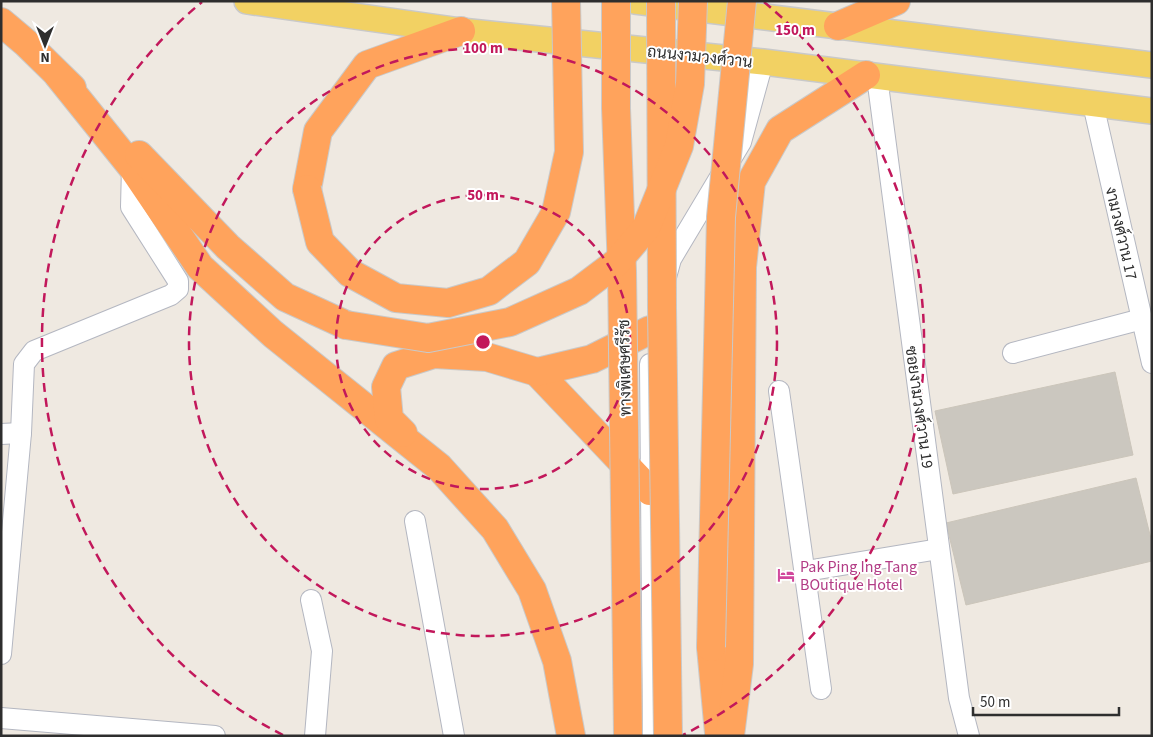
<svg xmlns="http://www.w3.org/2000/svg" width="1153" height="737" font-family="'Source Sans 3',Sarabun,sans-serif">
<rect width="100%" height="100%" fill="#efe9e1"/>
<g fill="#cbc7bf" stroke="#cbc5ba">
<path d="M1115 372 1133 455 953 494 935 411Z"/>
<path d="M1136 478 1152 543V561L966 605 946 523Z"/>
</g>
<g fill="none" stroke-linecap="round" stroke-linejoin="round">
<g stroke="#b4b7c1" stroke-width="22">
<g id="minor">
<path d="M877 77 959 698 969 736"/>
<path d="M1093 104 1152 363"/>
<path d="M666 277 671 259 741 142 763 62"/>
<path d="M1013 353 1142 319"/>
<path d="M650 364 653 736"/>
<path d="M779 391 821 689"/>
<path d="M1 434 21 433"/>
<path d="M415 521 454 736"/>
<path d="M806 571 939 549"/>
<path d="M311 600 322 651 315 736"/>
<path d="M1 654 21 433 24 364 34 351 171 295 178 289V281L131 207 132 167"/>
<path d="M1 718 215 736"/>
</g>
</g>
<g stroke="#c9c9c9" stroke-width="28">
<g id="major">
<path d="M247 1 461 31 763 62 1152 111"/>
<path d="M635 1 1152 65"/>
</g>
</g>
<g stroke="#c9c9c9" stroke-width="30">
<g id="highway">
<path d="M1 22 26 43 72 88"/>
<path d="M838 26 896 1"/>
<path d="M58 75 132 167 200 267 273 334 439 467 495 529 532 590 557 661 571 736"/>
<path d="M139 155 228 247 285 297 346 325"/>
<path d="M307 189 318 131 367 65 461 31"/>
<path d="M537 372 650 491"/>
<path d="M403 433 389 419 386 387 396 366 434 354 487 357 537 372 592 359 650 330"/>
<path d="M711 647 719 733"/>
<path d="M730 736 739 664 742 267 751 182 780 130 866 75"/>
</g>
</g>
<use href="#minor" stroke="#fff" stroke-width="20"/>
<use href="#major" stroke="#f2d163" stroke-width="25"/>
<use href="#highway" stroke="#ffa35c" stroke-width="28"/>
<g stroke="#c9c9c9" stroke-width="30" stroke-linecap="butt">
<g id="highway-bridge">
<path d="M616 1V108L622 271 628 736"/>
<path d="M661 1 662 308 668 736"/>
<path d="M307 189 320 242 350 273 396 298 448 303 489 291 527 262 556 212 569 152 566 1"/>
<path d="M346 325 428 338 510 322 579 291 616 263 646 228 679 146 690 84 693 1"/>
<path d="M711 647 721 217 742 1"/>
</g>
</g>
<use href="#highway-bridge" stroke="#ffa35c" stroke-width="28"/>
</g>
<g fill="none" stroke="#c2185b" stroke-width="2.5" stroke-dasharray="9 6">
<circle cx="483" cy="342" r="147"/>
<circle cx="483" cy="342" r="294"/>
<path d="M283 735A441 441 0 0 1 202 2M764 2A441 441 0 0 1 683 735"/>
</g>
<defs>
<g id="hotel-bare" transform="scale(1.35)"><path d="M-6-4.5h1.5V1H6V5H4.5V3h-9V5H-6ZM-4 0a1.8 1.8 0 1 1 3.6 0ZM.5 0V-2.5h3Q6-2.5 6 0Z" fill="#d1479c" stroke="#fff" stroke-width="2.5" paint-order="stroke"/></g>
</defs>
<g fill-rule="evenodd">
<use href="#hotel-bare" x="786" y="575"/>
</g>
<g text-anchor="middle" stroke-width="4" stroke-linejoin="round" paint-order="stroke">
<g font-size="16" fill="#2e2e2e" stroke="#fff">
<text transform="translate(700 56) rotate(6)" y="6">ถนนงามวงศ์วาน</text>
<text transform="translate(1122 233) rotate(77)" y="6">งามวงศ์วาน 17</text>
<text transform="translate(624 368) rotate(-91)" y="6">ทางพิเศษศรีรัช</text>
<text transform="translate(920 407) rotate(82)" y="6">ซอยงามวงศ์วาน 19</text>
</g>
<g font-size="16" fill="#b23c85" stroke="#fff" text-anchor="start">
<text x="800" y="572">Pak Ping Ing Tang<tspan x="800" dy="18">BOutique Hotel</tspan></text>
</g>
</g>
<circle cx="483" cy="342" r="8" fill="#c2185b" stroke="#fff" stroke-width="2.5"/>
<g font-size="15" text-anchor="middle" font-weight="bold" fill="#c2185b" stroke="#fff" stroke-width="4" stroke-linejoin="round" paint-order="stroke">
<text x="795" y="35">150 m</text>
<text x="483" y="53">100 m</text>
<text x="483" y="200">50 m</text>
</g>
<rect width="1153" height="737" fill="none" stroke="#2e2e2e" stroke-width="5"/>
<g transform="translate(45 45) rotate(180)" stroke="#ffffff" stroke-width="4" paint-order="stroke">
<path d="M0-4L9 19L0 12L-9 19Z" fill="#2e2e2e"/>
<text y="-8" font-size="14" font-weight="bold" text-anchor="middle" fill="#2e2e2e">N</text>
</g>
<path d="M973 707v8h146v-8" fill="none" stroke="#2e2e2e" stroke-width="2.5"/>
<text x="980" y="707" font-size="15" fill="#2e2e2e" stroke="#ffffff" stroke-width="4" paint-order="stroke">50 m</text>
</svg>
